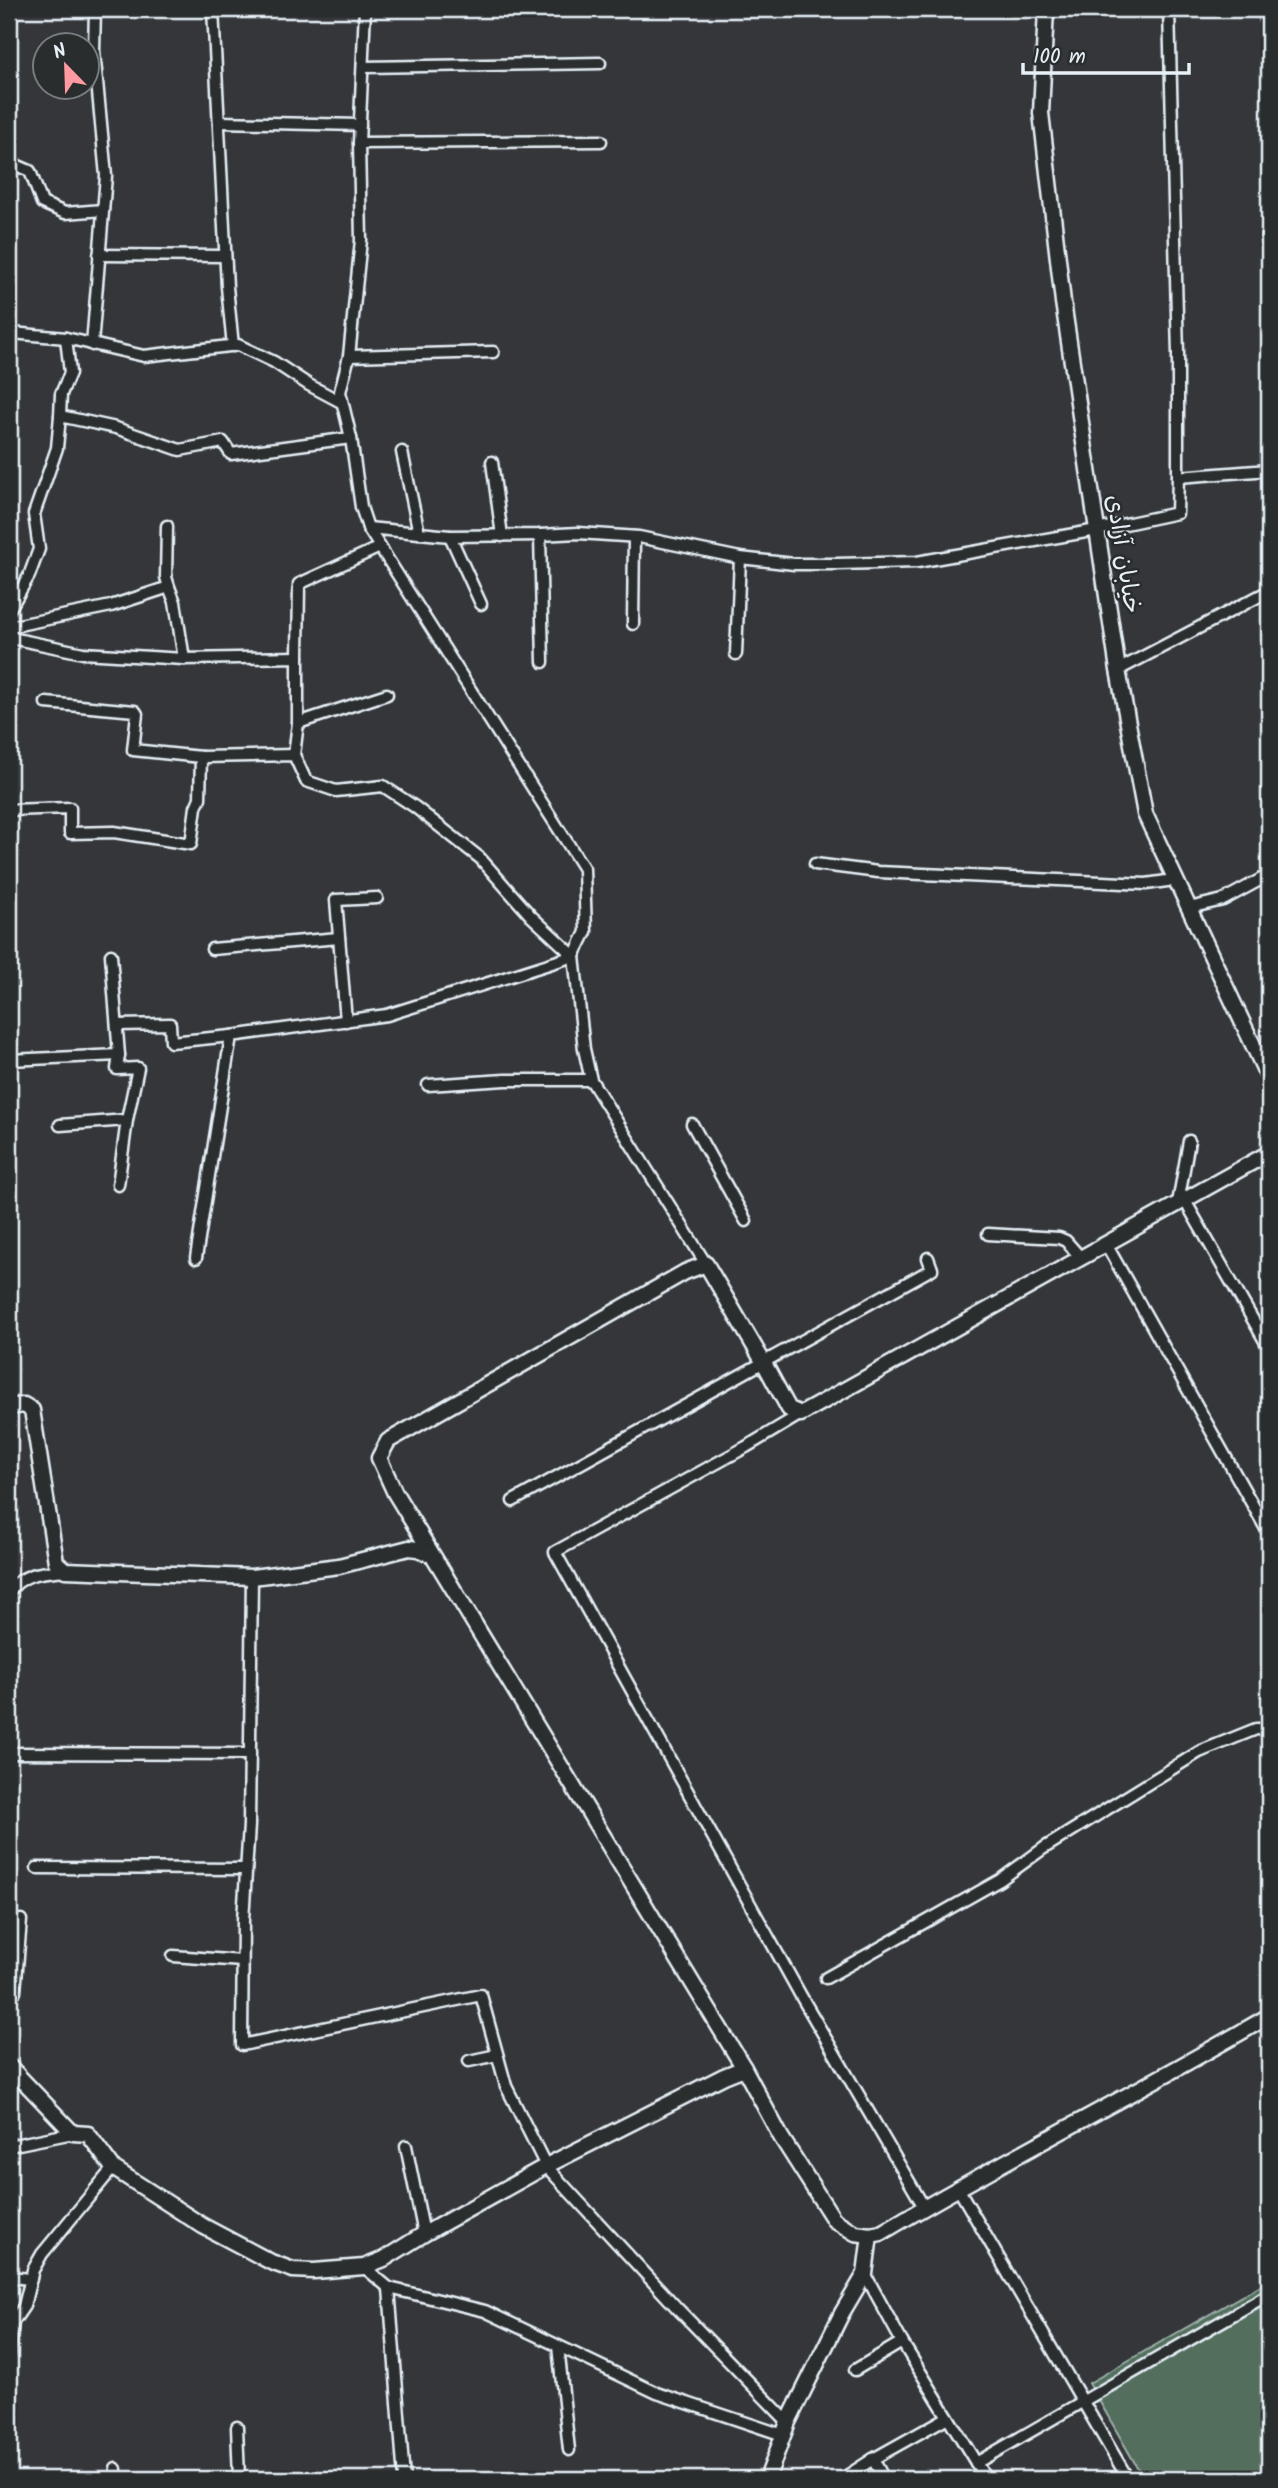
<svg xmlns="http://www.w3.org/2000/svg" width="1278" height="2488" font-family="Kalam,'Playpen Sans Arabic',sans-serif">
<rect width="100%" height="100%" fill="#34363a"/>
<filter id="ink" filterUnits="userSpaceOnUse"><feTurbulence type="fractalNoise" baseFrequency=".0143" numOctaves="2"/><feDisplacementMap in="SourceGraphic" scale="14" xChannelSelector="R" yChannelSelector="G"/><feConvolveMatrix kernelMatrix="1 2 1 2 8 2 1 2 1" color-interpolation-filters="sRGB"/></filter>
<g filter="url(#ink)">
<path fill="#526e5d" stroke="#9db0aa" stroke-width="2" d="M1268 2281 1269 2479H1144L1089 2383Z"/>
<g fill="none" stroke-linecap="round" stroke-linejoin="round">
<g stroke="#e8f1f8" stroke-width="15">
<g id="street">
<path d="M213 9 227 287 233 346"/>
<path d="M365 9 359 143 361 240 349 356 340 392 351 438 361 507 368 528 584 869 586 932 574 956 584 1049 591 1080 706 1264"/>
<path d="M1169 9 1178 354V477"/>
<path d="M1264 9 1269 39"/>
<path d="M363 67 600 63"/>
<path d="M219 122 360 125"/>
<path d="M359 143 601 141"/>
<path d="M9 162 30 171 42 203 65 213 103 210"/>
<path d="M99 255 225 256"/>
<path d="M9 338 12 333 66 338 144 356 238 345 274 362 309 385 341 402"/>
<path d="M92 345 106 176 94 50 95 9"/>
<path d="M349 356 493 352"/>
<path d="M60 416 61 394 70 373 66 338"/>
<path d="M402 452 419 533"/>
<path d="M492 462 502 536"/>
<path d="M167 526 166 577 169 587"/>
<path d="M368 528 450 536 540 535 578 533 639 537 740 558 794 564H837L917 562 1097 530 1177 513 1178 477 1269 470"/>
<path d="M540 535 543 662"/>
<path d="M450 536 481 604"/>
<path d="M9 610 29 576 39 549 34 514 57 448 60 416 116 428 180 450 223 442 231 454 351 438"/>
<path d="M633 624 634 537"/>
<path d="M9 627 111 606 169 587 175 602 184 659"/>
<path d="M9 635 16 639 83 653 184 659 298 657V723L294 755"/>
<path d="M736 654 740 558"/>
<path d="M298 657 299 584 380 547"/>
<path d="M1118 670 1269 591"/>
<path d="M46 703 135 711 137 714 133 750 201 757"/>
<path d="M298 723 387 694"/>
<path d="M9 810 70 808V833L114 832 191 844 196 807 200 798 201 757 294 755 306 781 336 791 383 786 415 807 480 858 531 916 574 956"/>
<path d="M815 864 878 872 1146 884 1174 880"/>
<path d="M1189 908 1223 900 1269 875"/>
<path d="M212 949 339 938"/>
<path d="M111 955 119 1055 117 1069 138 1068 127 1120 118 1185"/>
<path d="M346 1021 336 900 377 898"/>
<path d="M117 1025 170 1024 171 1042 231 1036 387 1015 574 956"/>
<path d="M9 1060 119 1055"/>
<path d="M428 1085 505 1080H591"/>
<path d="M692 1124 746 1221"/>
<path d="M60 1125 127 1120"/>
<path d="M1184 1199 1269 1348"/>
<path d="M1178 1203 1189 1141"/>
<path d="M988 1234 1059 1238 1066 1241 1081 1258"/>
<path d="M1106 1244 1269 1534"/>
<path d="M196 1258 231 1036"/>
<path d="M801 1414 746 1447 555 1552 801 1996 924 2207"/>
<path d="M513 1501 932 1269 928 1258"/>
<path d="M252 1577 249 1825 243 1920 242 2045 481 1995 506 2086 546 2166 678 2309 788 2422"/>
<path d="M9 1592C22 1573 42 1572 65 1570"/>
<path d="M9 1753 250 1754"/>
<path d="M37 1868 246 1869"/>
<path d="M173 1956 242 1961"/>
<path d="M826 1978 1000 1880 1044 1848 1199 1752 1256 1729H1269"/>
<path d="M9 1994 15 1992 21 1920"/>
<path d="M469 2061 497 2055"/>
<path d="M9 2146 73 2133"/>
<path d="M406 2146 424 2234"/>
<path d="M958 2188 1128 2479"/>
<path d="M364 2267 389 2288 485 2311 657 2393 783 2435"/>
<path d="M865 2274 902 2342 986 2479"/>
<path d="M9 2277 31 2279"/>
<path d="M389 2288 404 2479"/>
<path d="M558 2346 569 2450"/>
<path d="M9 2355 13 2322 24 2306 33 2270 42 2254 113 2168"/>
<path d="M855 2370 902 2342"/>
<path d="M237 2427 239 2479"/>
<path d="M873 2459 884 2479"/>
<path d="M976 2463 1269 2294"/>
<path d="M116 2469V2479"/>
<path d="M842 2479 873 2459 948 2417"/>
</g>
</g>
<g stroke="#e8f1f8" stroke-width="19">
<g id="secondary">
<path d="M1046 9 1041 113 1063 302 1118 670 1145 814 1269 1079"/>
<path d="M1269 1153 801 1414 789 1409 764 1363 706 1264 685 1272 388 1441 379 1458 395 1493 744 2068 781 2137 834 2220 855 2233 870 2235 881 2233C1008 2157 1141 2091 1269 2016"/>
<path d="M9 1407 24 1405 32 1410 56 1562 65 1570 252 1577 339 1566 409 1548 418 1549 432 1555"/>
<path d="M9 2066 73 2133 88 2134 113 2168 203 2226 271 2262 293 2270 314 2271 364 2267 384 2259 424 2234 546 2166 724 2076 744 2068"/>
<path d="M767 2479 788 2422 842 2313 865 2274 870 2235"/>
</g>
</g>
<use href="#street" stroke="#2a2d2e" stroke-width="10"/>
<use href="#secondary" stroke="#2a2d2e" stroke-width="14"/>
</g>
</g>
<g text-anchor="middle" stroke-width="5" stroke-linejoin="round" paint-order="stroke">
<g font-size="24" fill="#e8f1f8" stroke="#2a2d2e">
<text transform="translate(1124 554) rotate(81)" y="8">خیابان آزادی</text>
</g>
</g>
<rect width="1278" height="2488" fill="none" stroke="#2a2d2e" stroke-width="35"/>
<rect x="18" y="18" width="1243" height="2453" fill="none" stroke="#e8f1f8" stroke-width="2.5" filter="url(#ink)"/>
<g transform="translate(66 66) rotate(337)"><circle r="33" fill="#2a2d2e" stroke="#767b7f" stroke-width="2"/>
<path d="M0-5L12 26L0 18L-12 26Z" fill="#ff9aa2"/>
<text y="-10" font-size="19" font-weight="bold" text-anchor="middle" fill="#e8f1f8">N</text>
</g>
<path d="M1023 63v10h166v-10" fill="none" stroke="#e8f1f8" stroke-width="3.5"/>
<text x="1033" y="63" font-size="21" fill="#e8f1f8" stroke="#2a2d2e" stroke-width="5" paint-order="stroke">100 m</text>
</svg>
